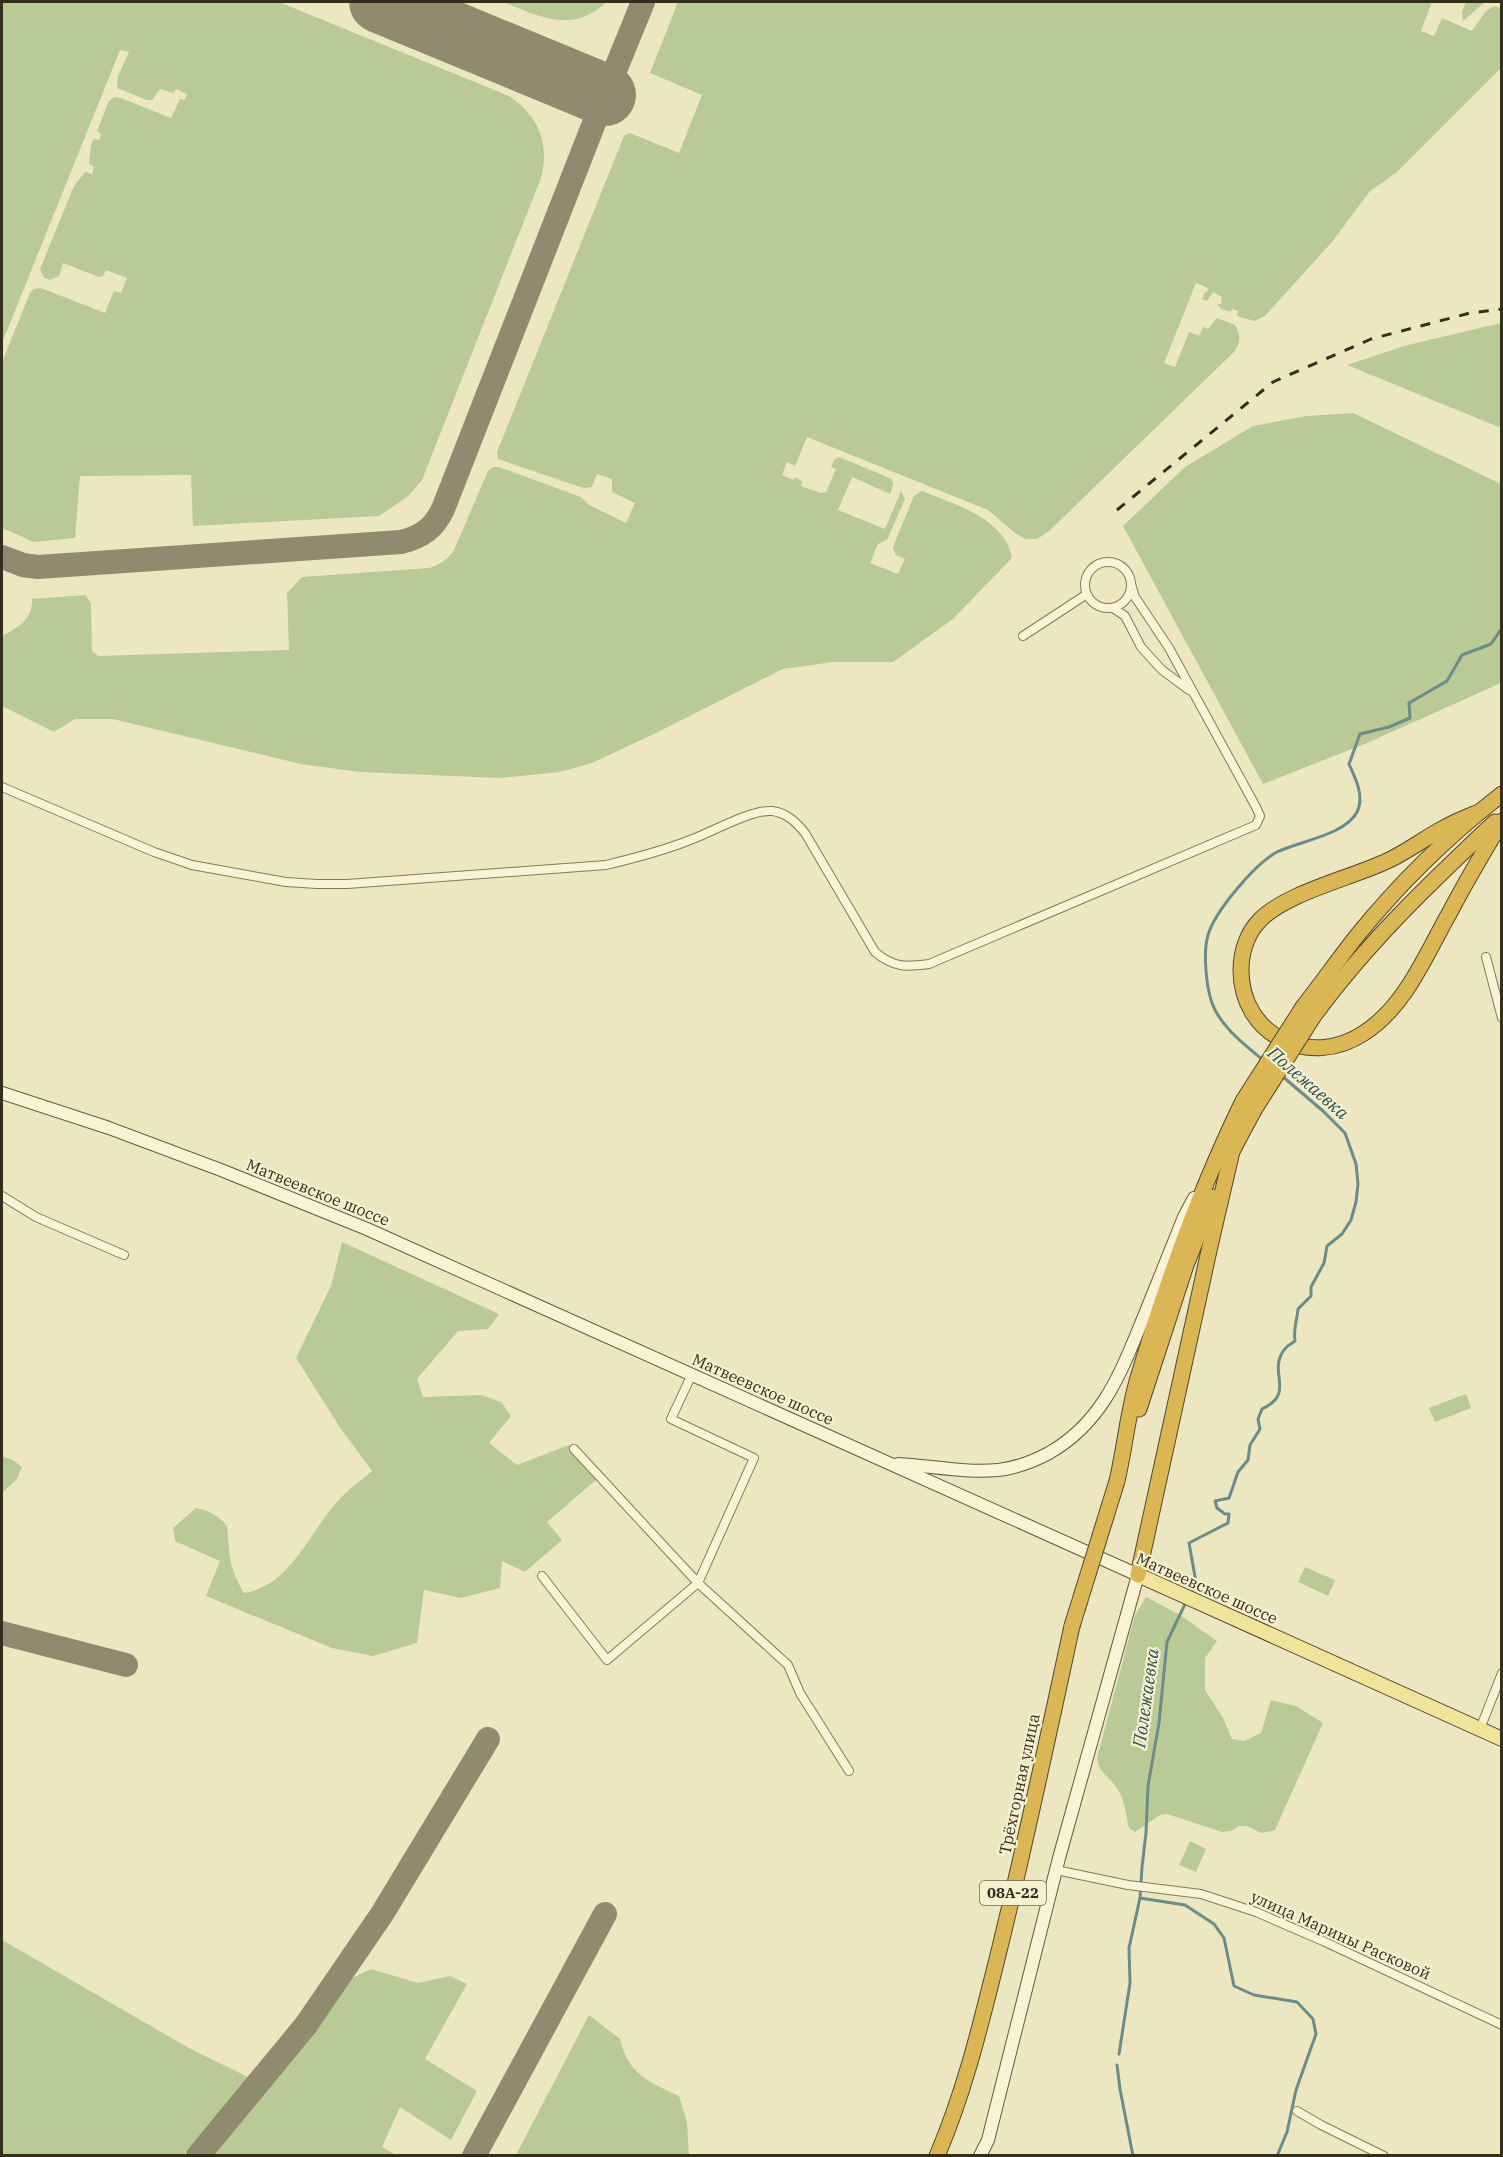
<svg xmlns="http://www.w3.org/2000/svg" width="1503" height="2157" font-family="'IBM Plex Serif',serif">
<rect width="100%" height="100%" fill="#ece7c1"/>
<g fill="#baca96">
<path d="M2 2H279L509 96C539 116 550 144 541 178L422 480 407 497 379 516 193 526 191 475 80 476 75 538 34 542 2 528V362L30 293 34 289 41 288 105 313 114 291 121 293 127 278 106 270 103 276 99 277 63 263 59 276 50 280 44 278 40 269 74 186 85 172 92 174 94 167 89 164 91 145 94 139 99 140 101 134 97 131 109 101 114 97 121 98 171 118 180 99 185 100 187 94 176 89 173 93 160 89 152 100H147L117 88 118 76 129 52 120 50 2 343Z"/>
<path d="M503 2H607C572 34 541 17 503 2Z"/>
<path d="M678 2H1432L1421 31 1434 36 1442 18 1472 31 1486 11 1494 6 1501 8V68L1396 173 1370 191 1332 242 1265 316 1254 321 1237 316 1238 311 1232 309 1231 312 1221 309 1217 304H1221L1222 297 1213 292 1207 301 1202 299 1205 292H1207L1208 288 1196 283 1164 363 1175 367 1189 332 1199 336 1203 327 1208 329 1217 318 1235 325C1241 336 1241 342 1234 352L1048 532 1037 539H1025L1015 533 988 510 807 437 795 466 787 462 782 475 794 480 795 477 802 481 801 486 821 493 826 492 836 469 831 467 834 460 839 457 892 479 893 485 890 494 852 477 838 510 885 529 901 491 905 499 887 540 878 544 870 563 898 574 905 559 896 555 893 549 894 544 914 496 922 491C954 504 1006 519 1012 558L953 619 893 662H833L783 669 656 733 592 763 560 772 500 778 360 772 301 764 113 719H75L54 732 2 706V636C18 628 33 619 32 599L85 595 91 603 92 651 98 656 289 650 287 593 302 577 429 568C440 565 448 559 454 550L488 471 493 467H499L581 497 589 505 626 523 635 503 612 492V479L597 474 592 487 583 488 498 459 497 452 624 136 630 133 679 153 702 95 650 73Z"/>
<path d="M1466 2H1485L1463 21 1462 12Z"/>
<path d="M1501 323V428L1347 365 1404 346Z"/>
<path d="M1353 413 1501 484V683L1367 743 1263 784 1123 526 1185 467 1253 426 1306 416Z"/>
<path d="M342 1242 499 1314 488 1329 458 1331 417 1379 423 1397 481 1395 501 1402 511 1416 489 1443 517 1465 569 1445 597 1479 547 1522 562 1540 525 1572 502 1561 500 1588 461 1598 424 1590 417 1643 373 1656 332 1648 206 1596 220 1561 175 1541 173 1528 196 1508C209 1511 218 1515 227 1526 230 1556 228 1566 244 1593 290 1586 309 1533 337 1502 347 1490 361 1481 372 1471L341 1429 296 1358 331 1286Z"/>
<path d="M1466 1394 1471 1408 1435 1422 1429 1408Z"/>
<path d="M2 1456 13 1460 22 1467 17 1479 2 1493Z"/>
<path d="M1305 1567 1335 1580 1328 1596 1298 1582Z"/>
<path d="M1146 1597 1180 1615 1217 1641 1205 1658V1690L1223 1718 1232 1739 1244 1741 1261 1733 1271 1700 1296 1706 1323 1723 1275 1830 1262 1833 1246 1826H1239L1231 1831 1222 1832 1167 1814 1160 1815 1135 1832 1129 1828C1126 1816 1125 1801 1118 1790 1112 1779 1098 1772 1097 1758L1135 1615Z"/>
<path d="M1190 1841 1206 1849 1196 1872 1179 1865Z"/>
<path d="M2 1940 189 2048 250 2078 184 2155H2Z"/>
<path d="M371 1969 418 1983 450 1976 467 1984 425 2059 477 2091 451 2140 400 2107 382 2147 396 2155H209L346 1981Z"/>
<path d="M589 2015 620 2039C628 2074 649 2082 679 2096L687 2122 689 2155H516Z"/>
</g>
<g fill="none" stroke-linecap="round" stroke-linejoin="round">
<g stroke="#6b8c8a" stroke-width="3">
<path d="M1263 1060C1245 1045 1220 1026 1212 1003 1206 986 1203 952 1208 935 1215 911 1255 864 1277 852 1300 841 1345 835 1357 812 1365 796 1355 778 1349 764L1360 734 1389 727 1410 718 1409 703 1447 681 1462 655 1491 644 1502 628"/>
<path d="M1190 1594 1196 1582 1189 1543 1228 1523 1229 1514H1225L1217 1508 1215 1501 1229 1498 1238 1472 1248 1460 1250 1445 1260 1429 1258 1419 1262 1409C1294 1394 1271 1375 1281 1355 1284 1348 1289 1345 1295 1341 1293 1329 1297 1321 1298 1309L1311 1296V1287L1324 1263 1327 1246 1342 1234 1351 1220 1356 1202 1358 1184 1356 1164 1345 1133 1323 1111 1282 1076"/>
<path d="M1140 1898 1185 1905 1214 1924 1224 1938 1234 1986 1254 1995 1297 2002 1313 2019 1316 2034 1296 2090 1287 2132 1277 2156"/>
<path d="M1119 2054 1130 1983 1129 1948 1140 1898 1142 1867 1146 1833 1148 1786 1159 1723 1167 1642 1187 1600"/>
<path d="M1117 2065 1120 2089 1133 2156"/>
</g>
<g stroke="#908a6f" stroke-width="24">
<path d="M2 557 23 565 38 567 401 542C422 537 434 528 443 509L605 95 643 2"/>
<path d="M2 1633 126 1665"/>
<path d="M198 2156 306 2025 382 1914 488 1739"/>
<path d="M474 2156 605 1914"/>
</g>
<path stroke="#908a6f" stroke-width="62" d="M380 2 605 95"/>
<g stroke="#857959" stroke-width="10">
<g id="street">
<circle cx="1108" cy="585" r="23"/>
<path d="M1113 608 1125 616 1141 647 1162 670 1189 690"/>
<path d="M1023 636 1087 594"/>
<path d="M2 787 154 852 192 865 286 882 317 884H347L606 865C635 858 663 851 690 840 710 833 752 809 772 811 787 813 796 822 805 833L875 952C894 968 906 967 929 964L1256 825 1260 816 1256 807 1169 648 1135 597 1131 584"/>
<path d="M1486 957 1502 1018"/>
<path d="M2 1196 36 1217 124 1255"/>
<path d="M692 1374 671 1419 754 1458 698 1583 788 1665 800 1693 849 1771"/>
<path d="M542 1576 607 1660 698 1583 574 1449"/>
<path d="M1480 1729 1502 1673"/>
<path d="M1056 1870 1128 1885 1201 1894 1256 1912 1323 1941 1502 2025"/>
<path d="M1297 2111 1321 2125 1384 2156"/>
</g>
</g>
<g stroke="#675a3d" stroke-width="14">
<g id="secondary">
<path d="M2 1093 109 1128 221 1170 367 1229 1138 1575 1059 1858 988 2140 980 2156"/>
<path d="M898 1464C931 1466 966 1473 998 1470 1016 1468 1034 1461 1049 1453 1105 1421 1122 1369 1145 1314 1158 1281 1171 1249 1184 1217L1194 1198"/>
</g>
</g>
<g stroke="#53462e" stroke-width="16">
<path id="primary" d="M1138 1575 1502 1739"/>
</g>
<g stroke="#53462e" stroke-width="17">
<g id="highway">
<path d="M1479 812C1467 817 1454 822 1442 829 1423 839 1407 852 1387 861 1351 878 1286 893 1260 920 1247 933 1241 952 1241 970 1241 1036 1310 1069 1364 1033 1406 1006 1426 954 1450 912 1466 881 1484 851 1502 821"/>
<path d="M1303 1007C1321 984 1338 960 1356 937 1398 885 1449 835 1502 794"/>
<path d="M1313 1017C1366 944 1430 883 1495 822"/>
<path d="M1230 1155 1254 1110"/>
<path d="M1139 1409 1186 1265 1213 1197"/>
<path d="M1117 1481C1125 1447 1128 1411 1138 1378 1166 1284 1200 1189 1243 1101"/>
<path d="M1138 1575 1210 1246 1233 1147"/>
<path d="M937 2156C965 2091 981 2023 998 1955 1025 1846 1048 1736 1072 1626"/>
</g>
</g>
<use href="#street" stroke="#f7f3d4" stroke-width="8"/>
<use href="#secondary" stroke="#f7f3d4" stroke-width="12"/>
<use href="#primary" stroke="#efe49a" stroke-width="14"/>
<use href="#highway" stroke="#dab754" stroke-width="15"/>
<path stroke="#352d1d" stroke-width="3" stroke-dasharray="10 10" stroke-linecap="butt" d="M1117 510 1273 382 1371 339 1470 313 1502 309"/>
<g stroke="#53462e" stroke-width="17" stroke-linecap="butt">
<g id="highway-bridge">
<path d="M1243 1101 1303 1007"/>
<path d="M1254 1110 1313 1017"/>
<path d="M1072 1626 1117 1481"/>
</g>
</g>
<use href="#highway-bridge" stroke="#dab754" stroke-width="15"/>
</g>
<g text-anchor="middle" stroke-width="4.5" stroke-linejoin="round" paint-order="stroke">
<rect fill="#f4f0d0" stroke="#6e6853" stroke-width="1.5" x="980" y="1881" width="66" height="24" rx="4.5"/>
<g font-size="15" font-weight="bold" fill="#352d1d">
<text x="1013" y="1898">08А-22</text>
</g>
<g font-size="16" fill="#352d1d" stroke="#f4f0d0">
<text transform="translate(318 1192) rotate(22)" y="6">Матвеевское шоссе</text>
<text transform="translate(763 1389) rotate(24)" y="6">Матвеевское шоссе</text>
<text transform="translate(1207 1588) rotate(24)" y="6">Матвеевское шоссе</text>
<text transform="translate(1019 1784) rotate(-78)" y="6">Трёхгорная улица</text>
<text transform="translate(1341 1935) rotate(24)" y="6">улица Марины Расковой</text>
</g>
<g font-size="18" font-style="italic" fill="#2d5055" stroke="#f4f0d0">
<text transform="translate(1308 1083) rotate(41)" y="6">Полежаевка</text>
<text transform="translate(1146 1698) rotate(-82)" y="6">Полежаевка</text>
</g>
</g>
<rect width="1503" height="2157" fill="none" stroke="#352d1d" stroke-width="6"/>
</svg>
